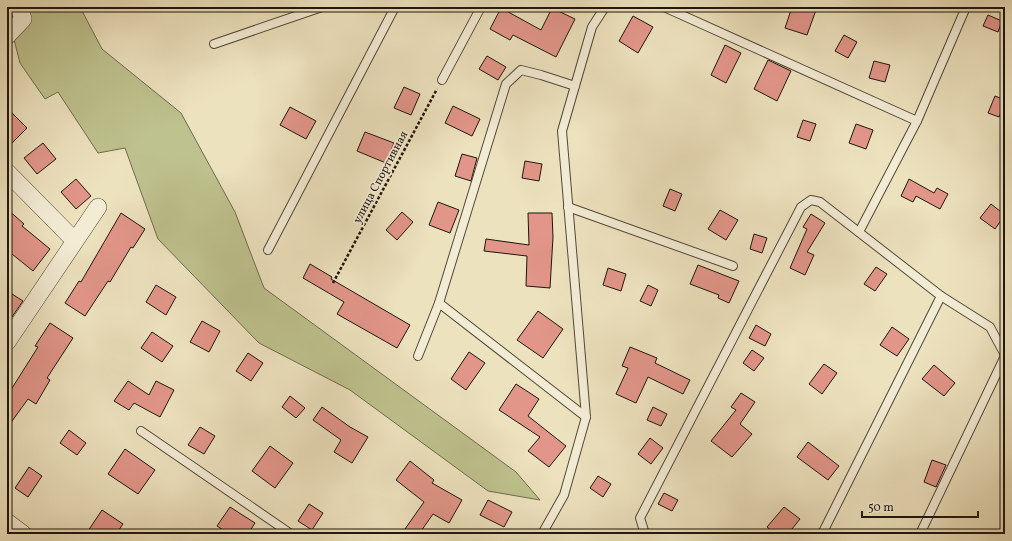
<svg xmlns="http://www.w3.org/2000/svg" width="1012" height="541" font-family="Vollkorn,serif">
<rect width="100%" height="100%" fill="#ede2be"/>
<filter id="stains"><feTurbulence type="fractalNoise" baseFrequency=".005" numOctaves="4"/><feColorMatrix values="0 0 0 0 .2 0 0 0 0 .09 0 0 0 0 .02 0 0 0 .5 -.17"/></filter>
<radialGradient id="worn" r=".72"><stop offset=".6" stop-color="#630" stop-opacity="0"/><stop offset="1" stop-color="#630" stop-opacity=".3"/></radialGradient>
<path fill="#bec28e" stroke="#6e6c4e" d="M7 7H80L102 49 181 113 235 212 264 288 516 472 540 500 488 491 350 390 259 343 158 239 125 148 98 153 58 92 45 99 20 63 7 12Z"/>
<g fill="#e29689" stroke="#1e150d">
<path d="M792 7H808L816 10 807 35 785 28Z"/>
<path d="M501 8 541 30 552 8 575 19 556 57 513 35 510 40 490 29Z"/>
<path d="M988 15 1002 21 998 32 983 26Z"/>
<path d="M633 16 653 27 638 53 619 41Z"/>
<path d="M844 35 857 42 848 58 835 51Z"/>
<path d="M725 45 741 53 726 83 711 75Z"/>
<path d="M487 56 506 67 498 80 479 69Z"/>
<path d="M768 60 791 71 777 101 754 89Z"/>
<path d="M874 61 890 65 885 82 869 78Z"/>
<path d="M404 87 420 94 411 115 394 108Z"/>
<path d="M995 96 1005 100V104L999 117 988 113Z"/>
<path d="M453 106 480 119 472 136 445 123Z"/>
<path d="M290 107 316 121 306 139 280 125Z"/>
<path d="M7 108 27 128 7 148Z"/>
<path d="M803 120 816 124 810 141 797 137Z"/>
<path d="M856 124 873 130 866 149 849 143Z"/>
<path d="M365 132 394 143 386 163 357 151Z"/>
<path d="M43 143 56 159 37 174 24 158Z"/>
<path d="M462 154 477 158 471 181 455 176Z"/>
<path d="M525 161 542 164 539 181 522 178Z"/>
<path d="M76 179 91 196 76 209 61 192Z"/>
<path d="M909 179 934 193 937 188 948 194 940 209 916 196 913 202 901 196Z"/>
<path d="M670 189 682 194 675 211 663 206Z"/>
<path d="M438 202 459 210 450 233 429 225Z"/>
<path d="M991 204 1005 215 995 229 980 218Z"/>
<path d="M7 209 24 224 22 226 50 249 33 271 7 250Z"/>
<path d="M720 210 738 220 726 240 708 229Z"/>
<path d="M402 212 413 222 397 240 386 230Z"/>
<path d="M121 213 145 229 133 248 131 247 110 282 108 281 85 316 65 303 79 281 81 282Z"/>
<path d="M528 213H552L553 237 550 288 526 286 527 256 484 251 486 239 529 245Z"/>
<path d="M811 214 825 223 807 252 814 255 805 275 790 268 807 229 803 227Z"/>
<path d="M754 234 767 238 762 253 750 249Z"/>
<path d="M310 264 332 277 331 279 410 325 397 348 337 314 344 302 303 278Z"/>
<path d="M698 265 739 281 729 303 718 298 719 295 690 284Z"/>
<path d="M876 267 887 274 875 291 864 284Z"/>
<path d="M608 268 626 274 621 291 603 285Z"/>
<path d="M156 285 176 297 166 315 146 302Z"/>
<path d="M648 285 658 290 651 306 640 301Z"/>
<path d="M12 294 23 301 7 324V302Z"/>
<path d="M538 311 563 329 543 358 517 340Z"/>
<path d="M202 321 220 331 209 352 190 342Z"/>
<path d="M50 323 73 338 47 378 50 380 36 404 28 399 7 428V396L38 347 35 346Z"/>
<path d="M756 325 771 334 765 346 749 338Z"/>
<path d="M892 327 909 339 897 356 880 345Z"/>
<path d="M152 332 173 346 162 362 141 348Z"/>
<path d="M630 347 657 358 655 363 690 380 683 394 648 377 636 403 616 394 628 368 622 366Z"/>
<path d="M752 350 764 358 754 371 743 363Z"/>
<path d="M469 352 485 363 466 390 451 379Z"/>
<path d="M248 353 263 363 251 381 236 371Z"/>
<path d="M824 364 837 373 822 394 809 384Z"/>
<path d="M934 365 955 383 944 396 922 379Z"/>
<path d="M128 381 149 395 156 381 174 390 160 417 134 403 129 410 114 401Z"/>
<path d="M516 384 539 399 528 416 566 446 549 467 528 451 540 437 499 410Z"/>
<path d="M741 393 755 402 740 424 752 434 732 457 711 441 736 410 731 407Z"/>
<path d="M290 396 305 408 296 418 282 407Z"/>
<path d="M322 407 350 427 368 437 352 463 334 452 341 440 313 420Z"/>
<path d="M653 407 667 414 661 426 647 420Z"/>
<path d="M200 427 215 436 204 454 188 445Z"/>
<path d="M69 430 86 443 77 455 60 443Z"/>
<path d="M650 438 663 448 651 464 638 454Z"/>
<path d="M808 442 839 466 828 480 797 457Z"/>
<path d="M270 446 293 463 275 488 252 471Z"/>
<path d="M125 449 155 470 138 494 108 474Z"/>
<path d="M932 460 946 465 936 487 924 482Z"/>
<path d="M410 461 434 480 432 483 462 500 449 523 433 514 419 534H412L405 529 424 502 396 480Z"/>
<path d="M29 467 42 476 28 497 15 488Z"/>
<path d="M598 476 611 484 603 497 590 488Z"/>
<path d="M664 493 678 500 672 511 658 504Z"/>
<path d="M488 500 512 512 504 527 480 515Z"/>
<path d="M309 504 323 513 312 530 298 521Z"/>
<path d="M230 507 255 523 248 534H229L217 526Z"/>
<path d="M784 507 800 519 788 534H776L767 527Z"/>
<path d="M102 510 123 524 116 534H86Z"/>
</g>
<g fill="none" stroke-linecap="round" stroke-linejoin="round">
<g stroke="#524839" stroke-width="10">
<g id="service">
<path d="M664 7 917 121"/>
<path d="M214 44 322 7"/>
<path d="M442 80 481 7"/>
<path d="M568 207 733 266"/>
<path d="M859 232 917 121 966 7"/>
<path d="M268 250 395 7"/>
<path d="M439 303 506 84 521 70 541 75 575 86"/>
<path d="M418 356 439 303 586 417"/>
<path d="M141 431 291 534"/>
<path d="M542 534 564 495 586 417 562 131 592 27 605 7"/>
<path d="M645 534 640 518 801 207 811 200 820 202 941 296 990 327 1005 355"/>
<path d="M822 534 941 296"/>
<path d="M920 534 1005 356"/>
</g>
</g>
<g stroke="#524839" stroke-width="18">
<g id="minor">
<path d="M7 36 23 19 19 7"/>
<path d="M7 172 75 241"/>
<path d="M7 342 98 207"/>
<path d="M7 522 23 534"/>
</g>
</g>
<path stroke="#1e150d" stroke-width="2.5" stroke-dasharray="3 2" stroke-linecap="butt" d="M333 283 437 89"/>
<use href="#service" stroke="#f3ecd5" stroke-width="8"/>
<use href="#minor" stroke="#f3ecd5" stroke-width="17"/>
</g>
<g text-anchor="middle" stroke-width="3.5" stroke-linejoin="round" paint-order="stroke">
<g font-size="12" fill="#1e150d" stroke="#f3ecd5">
<text transform="translate(380 177) rotate(-62)" y="4">улица Спортивная</text>
</g>
</g>
<rect width="1012" height="541" fill="none" stroke="#ede2be" stroke-width="24"/>
<rect x="8" y="8" width="996" height="525" fill="none" stroke="#1e150d" stroke-width="2"/>
<rect x="12" y="12" width="988" height="517" fill="none" stroke="#1e150d"/>
<path d="M862 511v6h116v-6" fill="none" stroke="#1e150d" stroke-width="2"/>
<text x="868" y="511" font-size="12" fill="#1e150d" stroke="#f3ecd5" stroke-width="3" paint-order="stroke">50 m</text>
<rect width="100%" height="100%" filter="url(#stains)"/>
<rect width="100%" height="100%" fill="url(#worn)"/>
</svg>
